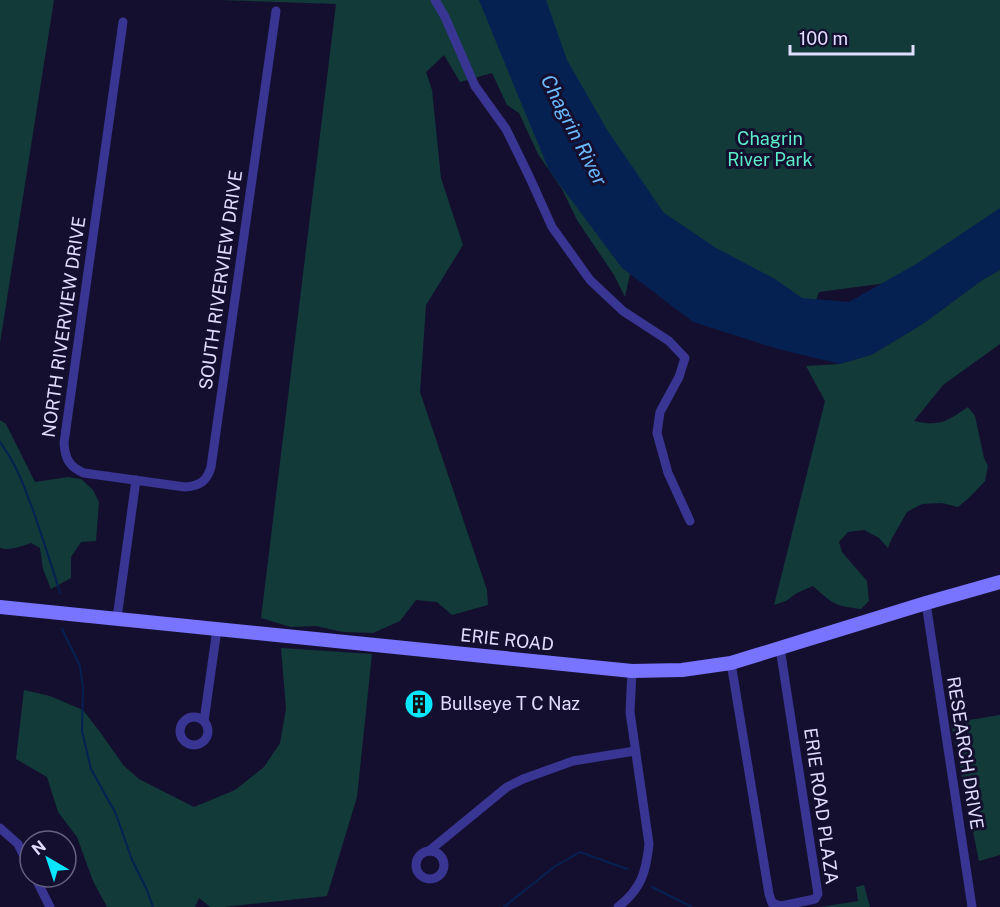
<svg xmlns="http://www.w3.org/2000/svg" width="1000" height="907" font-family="'Public Sans',sans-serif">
<rect width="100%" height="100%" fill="#150f2f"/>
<g fill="#113a39">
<path d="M0 0H54L0 343Z"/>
<path d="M220 0H1000V243L939 276 819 292 804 335 635 251 625 297 614 275 577 220 562 189 538 154 519 113 507 105 492 73 460 82 444 55 426 72 432 90 441 178 463 245 426 305 420 392 487 590 488 605 452 615 437 602 416 600 400 621 373 633 343 632 316 626 291 627 261 618 336 4Z"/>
<path d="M1000 270V344L943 385 914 421C940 427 947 421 968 407L975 416 984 458 988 466 985 481 970 497 958 507 942 503 922 504 907 512 891 540 888 548 879 538 864 530 848 532 839 542 842 552 867 581 869 601 861 609C834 606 832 603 813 586L797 593 786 601 774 605 825 401 806 366 840 364 873 354 924 323 982 280Z"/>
<path d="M0 420 6 424 35 482 68 477 81 479 93 490 99 502 96 541 81 542 71 557V578L51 589 43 569 40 548 31 543C22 546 10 551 0 548Z"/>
<path d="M281 648 372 654 357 797 327 896 224 907H210L199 898 195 907H107L93 881 77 837 58 812 47 777 16 759 24 690 50 696 83 710 100 732 124 766 139 779 194 807 235 790 264 767 280 743 286 709Z"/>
<path d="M1000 715V855L979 861 951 723Z"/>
<path d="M864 885 870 907H820L858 901 856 887Z"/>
</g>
<path fill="#052152" d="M479 0H546L567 60 606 128 663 212 716 248 775 279 802 298 849 302 918 263 1000 208V270L982 280 924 323 873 354 840 364 778 349 693 322 622 268 549 170 510 76Z"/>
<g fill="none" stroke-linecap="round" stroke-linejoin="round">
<g stroke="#052152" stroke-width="2">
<path d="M0 442C17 465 24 486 34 513 43 540 52 566 60 593"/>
<path d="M62 629 80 666 83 689 82 731 91 769 116 814 132 860 147 890 153 907"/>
<path d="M652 887 692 907"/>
<path d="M504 907 554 867 580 852 627 869"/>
</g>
<g stroke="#393593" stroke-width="9">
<path d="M435 0 445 17 475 86 506 129 529 176 552 227 590 280 623 311 669 341 685 358 679 377 660 412 657 433 668 473 690 521"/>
<path d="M123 22 64 443C65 458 69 467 84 473L185 487C200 486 207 481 211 467L276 11"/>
<path d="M926 603 972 907"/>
<path d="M117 618 136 480"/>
<path d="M731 663 769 894 772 903 781 906 815 899 818 894 780 648"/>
<circle cx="194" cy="731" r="14"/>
<path d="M204 721 217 629"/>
<path d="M0 828 18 844 30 868"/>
<path d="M429 851 507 787 523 779 573 761 635 751"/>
<circle cx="430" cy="865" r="14"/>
<path d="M35 877 50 907"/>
<path d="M618 907C641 889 646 873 649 844L630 712 632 671"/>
</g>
<path stroke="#7874ff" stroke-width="14" d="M0 607 632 671 682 670 731 663 926 603 1000 582"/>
</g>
<defs>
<g id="building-disc" transform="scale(1.5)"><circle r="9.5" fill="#09e6ff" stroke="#150f2f"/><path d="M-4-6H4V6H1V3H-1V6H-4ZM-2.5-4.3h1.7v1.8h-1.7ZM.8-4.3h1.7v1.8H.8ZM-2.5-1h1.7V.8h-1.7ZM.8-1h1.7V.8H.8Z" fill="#111"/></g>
</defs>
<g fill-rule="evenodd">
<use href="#building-disc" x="419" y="704"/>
</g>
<g text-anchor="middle" stroke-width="6" stroke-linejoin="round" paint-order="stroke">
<g font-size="18" fill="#5bedc9" stroke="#150f2f">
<text x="770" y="145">Chagrin<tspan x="770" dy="21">River Park</tspan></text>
</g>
<g font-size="18" fill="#e1ddff" stroke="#150f2f">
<text transform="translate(221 280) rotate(-82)" y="6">SOUTH RIVERVIEW DRIVE</text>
<text transform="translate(64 327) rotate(-82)" y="6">NORTH RIVERVIEW DRIVE</text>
<text transform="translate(507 640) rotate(6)" y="6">ERIE ROAD</text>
<text transform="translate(965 753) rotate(81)" y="6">RESEARCH DRIVE</text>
<text transform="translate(821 806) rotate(82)" y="6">ERIE ROAD PLAZA</text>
</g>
<g font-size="18" fill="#e1ddff" stroke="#150f2f" text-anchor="start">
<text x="440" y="710">Bullseye T C Naz</text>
</g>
<g font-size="20" font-style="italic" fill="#6bbaff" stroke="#150f2f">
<text transform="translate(574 130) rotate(63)" y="7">Chagrin River</text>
</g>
</g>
<g transform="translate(48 859) rotate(321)"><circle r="28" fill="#150f2f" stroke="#676182" stroke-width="1.5"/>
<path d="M0-4.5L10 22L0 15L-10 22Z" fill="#09e6ff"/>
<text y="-9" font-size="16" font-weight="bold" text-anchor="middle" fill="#e1ddff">N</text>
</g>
<path d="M790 45v9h123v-9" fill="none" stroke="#e1ddff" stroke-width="3"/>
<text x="799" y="45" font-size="18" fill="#e1ddff" stroke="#150f2f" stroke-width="4.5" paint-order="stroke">100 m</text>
</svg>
